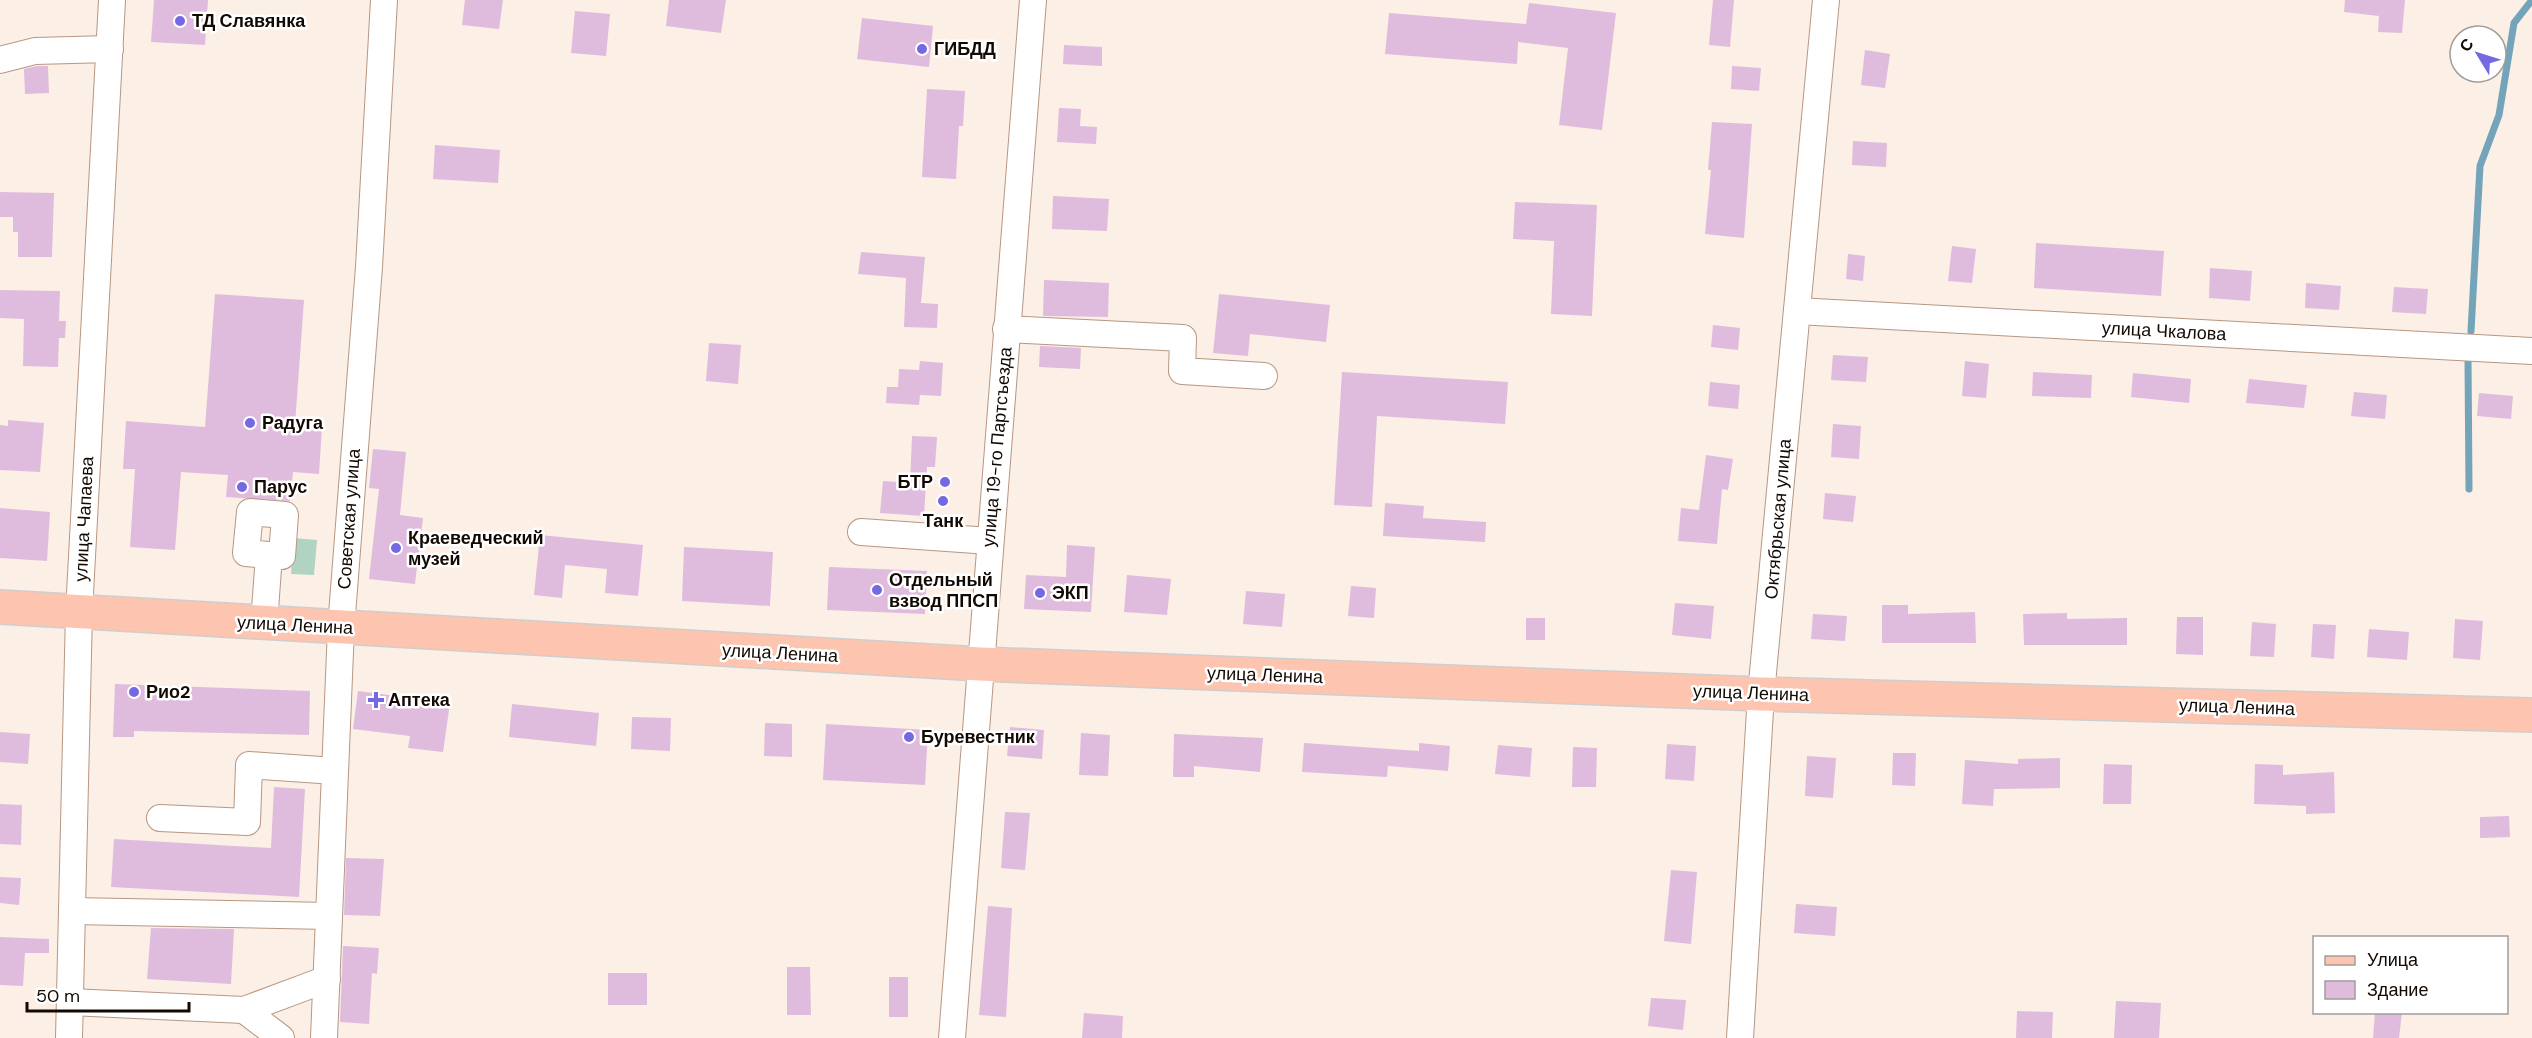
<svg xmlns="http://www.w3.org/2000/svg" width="2532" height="1038" font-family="'DM Sans',sans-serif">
<rect width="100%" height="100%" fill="#fcefe6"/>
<path fill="#b1d3c1" d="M294 538 317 540 314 575 291 574Z"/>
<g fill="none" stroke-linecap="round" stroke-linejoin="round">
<g stroke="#74a4b9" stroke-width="7">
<path d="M2471 331 2480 166 2499 115 2514 23 2532 0"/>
<path d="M2468 360 2469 489"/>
</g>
</g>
<g fill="#dfbcdd">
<path d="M154 0H208L205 45 151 42Z"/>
<path d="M465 0H503L499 29 462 25Z"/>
<path d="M669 0H726L721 33 666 26Z"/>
<path d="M1713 0H1734L1730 47 1709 45Z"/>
<path d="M2345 0H2405L2402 33 2378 32 2379 16 2344 12Z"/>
<path d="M1529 3 1616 13 1602 130 1559 125 1568 48 1518 42 1517 64 1385 54 1389 13 1526 24Z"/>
<path d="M575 11 610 14 606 56 571 53Z"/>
<path d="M862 18 933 26 929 67 857 59Z"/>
<path d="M1064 45 1102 47V66L1063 64Z"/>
<path d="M1865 50 1890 54 1885 88 1861 85Z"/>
<path d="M37 66H48L49 93 25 94 24 69Z"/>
<path d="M1732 66 1761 68 1759 91 1731 89Z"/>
<path d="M927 89 965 91 963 126H959L956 179 922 177Z"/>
<path d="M1059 108 1081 109 1080 126 1097 127 1096 144 1057 142Z"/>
<path d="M1712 122 1752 124 1744 238 1705 234 1711 170H1708Z"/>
<path d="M1853 141 1887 143 1886 167 1852 165Z"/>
<path d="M435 145 500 150 498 183 433 179Z"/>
<path d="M0 192 54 193 52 257H18V232H13V217H0Z"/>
<path d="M1053 196 1109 199 1107 231 1052 229Z"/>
<path d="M1515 202 1597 205 1592 316 1551 314 1554 241 1513 239Z"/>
<path d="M2036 243 2164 251 2161 296 2034 288Z"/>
<path d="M1952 246 1976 249 1972 283 1948 281Z"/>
<path d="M861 252 925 257 921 303 938 304 937 328 904 327 906 278 858 274Z"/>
<path d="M1848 254 1865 256 1863 281 1846 279Z"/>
<path d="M2210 268 2252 271 2250 301 2209 298Z"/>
<path d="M1044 280 1109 283 1108 317 1043 316Z"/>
<path d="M2306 283 2341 286 2339 310 2305 308Z"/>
<path d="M2394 287 2428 289 2426 314 2392 312Z"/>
<path d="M0 290 60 291 59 321H66L65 338H59L58 367 23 366 24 319 0 318Z"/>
<path d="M215 294 304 300 295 425 322 427 319 474 293 472 290 501 226 497 228 475 181 472 175 550 130 547 135 469H123L126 421 205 427Z"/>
<path d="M1219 294 1330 305 1326 342 1250 334 1248 356 1213 353Z"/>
<path d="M1713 325 1740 328 1738 350 1711 347Z"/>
<path d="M709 343 741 345 738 384 706 381Z"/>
<path d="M1040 346 1081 348 1080 369 1039 367Z"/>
<path d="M1833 355 1868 357 1866 382 1831 380Z"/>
<path d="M920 361 943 363 941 396 920 395 919 405 886 403 887 387H898L899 369 919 370Z"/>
<path d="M1965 361 1989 364 1986 398 1962 396Z"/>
<path d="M1342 372 1508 382 1505 424 1377 416 1372 507 1334 505Z"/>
<path d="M2033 372 2092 375 2091 398 2032 396Z"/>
<path d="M2133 373 2191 379 2189 403 2131 397Z"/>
<path d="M2249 379 2307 385 2304 408 2246 403Z"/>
<path d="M1710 382 1740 385 1738 409 1708 406Z"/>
<path d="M2354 392 2387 395 2385 419 2351 416Z"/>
<path d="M2479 393 2513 396 2511 419 2477 416Z"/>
<path d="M8 420 44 423 40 472 0 470V425L8 426Z"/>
<path d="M1833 424 1861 426 1859 459 1831 457Z"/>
<path d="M912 436 937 437 935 467H927L924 516 880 513 883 481 910 483Z"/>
<path d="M373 449 406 452 400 515 423 518 415 584 369 579 379 489 369 488Z"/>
<path d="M1706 455 1733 459 1728 490 1722 489 1717 544 1678 541 1681 508 1699 510Z"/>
<path d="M1825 493 1856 496 1853 522 1823 519Z"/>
<path d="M1385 503 1424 506 1423 518 1486 522 1485 542 1383 536Z"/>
<path d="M0 508 50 512 47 561 0 558Z"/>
<path d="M540 535 643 545 638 596 605 593 607 569 565 565 562 598 534 595Z"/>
<path d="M1067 545 1095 547 1091 612 1024 609 1026 575 1066 577Z"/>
<path d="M684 547 773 552 770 606 682 601Z"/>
<path d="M829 567 927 571 925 614 827 610Z"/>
<path d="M1127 575 1171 579 1167 615 1124 612Z"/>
<path d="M1351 586 1376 588 1374 618 1348 616Z"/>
<path d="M1246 591 1285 594 1282 627 1243 624Z"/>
<path d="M1675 603 1714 606 1711 639 1672 635Z"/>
<path d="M1882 605H1908V614L1975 612 1976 643H1882Z"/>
<path d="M2067 613V619L2127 618V645H2024L2023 614Z"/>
<path d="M1813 614 1847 616 1845 641 1811 639Z"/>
<path d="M2177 617H2203V655L2176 654Z"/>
<rect x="1526" y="618" width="19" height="22"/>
<path d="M2455 619 2483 621 2480 660 2453 658Z"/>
<path d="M2252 622 2276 624 2274 657 2250 656Z"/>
<path d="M2313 624 2336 625 2334 659 2311 657Z"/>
<path d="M2369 629 2409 632 2407 660 2367 657Z"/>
<path d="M115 684 310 691 309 735 134 731V737H113Z"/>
<path d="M358 691 450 703 443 752 408 748 410 736 353 729Z"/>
<path d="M512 704 599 713 596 746 509 737Z"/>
<path d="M632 717 671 718 670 751 631 749Z"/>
<path d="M765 723 792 724V757L764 756Z"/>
<path d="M826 724 928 730 925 785 823 780Z"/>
<path d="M1010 727 1044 730 1042 759 1007 756Z"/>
<path d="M0 732 30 734 28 764 0 762Z"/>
<path d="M1081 733 1110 735 1108 776 1079 775Z"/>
<path d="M1174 734 1263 738 1260 772 1194 766V777H1173Z"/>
<path d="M1304 743 1419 751V743L1450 746 1448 771 1388 766 1387 777 1302 772Z"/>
<path d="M1667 744 1696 746 1694 781 1665 779Z"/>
<path d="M1498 745 1532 748 1530 777 1495 774Z"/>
<path d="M1573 747 1597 748 1596 787H1572Z"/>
<path d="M1893 753H1916L1915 786 1892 785Z"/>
<path d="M1807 756 1836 758 1833 798 1805 796Z"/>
<path d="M2060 758V788L1994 789 1993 806 1962 804 1965 760 2018 764V759Z"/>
<path d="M2104 764 2132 765 2131 804H2103Z"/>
<path d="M2255 764 2283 765V775L2334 772 2335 813 2306 814V806L2254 804Z"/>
<path d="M274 787 305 789 299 897 111 887 114 839 271 848Z"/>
<path d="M0 804 22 805 21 845 0 844Z"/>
<path d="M1005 812 1030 813 1025 870 1001 868Z"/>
<path d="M2509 816 2510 837 2480 838V817Z"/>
<path d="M346 858 384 859 380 916 344 915Z"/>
<path d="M1671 870 1697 872 1691 944 1664 941Z"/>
<path d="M0 877 21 878 19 905 0 903Z"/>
<path d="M1796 904 1837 907 1835 936 1794 933Z"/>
<path d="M988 906 1012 908 1006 1017 979 1015Z"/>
<path d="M151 928 234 929 231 984 147 979Z"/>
<path d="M0 937 49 939V953H25L23 986 0 985Z"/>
<path d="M343 946 379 948 377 974 372 973 369 1024 340 1022Z"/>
<path d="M787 967H810L811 1015H787Z"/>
<rect x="608" y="973" width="39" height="32"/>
<rect x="889" y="977" width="19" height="40"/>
<path d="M1651 998 1686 1000 1683 1030 1648 1026Z"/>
<path d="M2116 1001 2161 1003 2159 1038H2114Z"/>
<path d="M2017 1011 2053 1012 2052 1038H2016Z"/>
<path d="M2375 1012H2402L2399 1038H2373Z"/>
<path d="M1084 1013 1123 1016 1122 1038H1082Z"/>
</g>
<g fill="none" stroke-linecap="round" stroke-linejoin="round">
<g stroke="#b69782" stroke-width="28">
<g id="minor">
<path d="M0 60 35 51 110 49"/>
<path d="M1797 311 2532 351"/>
<path d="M1006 329 1183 338 1182 371 1264 376"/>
<path d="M861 532 990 541"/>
<path d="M264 623 269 555 282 556 285 515 250 512 246 553 269 555"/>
<path d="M160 818 247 822 249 765 335 771"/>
<path d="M72 911 329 916"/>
<path d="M70 1002 244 1010 327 979"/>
<path d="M244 1010 281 1038"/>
<path d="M69 1038 79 612 112 0"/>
<path d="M324 1038 341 628 369 267 384 0"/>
<path d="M952 1038 1033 0"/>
<path d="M1740 1038 1761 694 1826 0"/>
</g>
</g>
<g stroke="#d0cecd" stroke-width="36">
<path id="major" d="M0 607 980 664 1761 694 2532 715"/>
</g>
<use href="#minor" stroke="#fff" stroke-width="26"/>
<use href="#major" stroke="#fdc4b0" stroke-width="33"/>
</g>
<g fill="#7468e3" stroke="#fff" stroke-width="2">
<circle cx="180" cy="21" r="6"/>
<circle cx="922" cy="49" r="6"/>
<circle cx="250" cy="423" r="6"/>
<circle cx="945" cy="482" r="6"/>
<circle cx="242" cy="487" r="6"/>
<circle cx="943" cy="501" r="6"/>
<circle cx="396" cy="548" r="6"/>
<circle cx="877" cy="590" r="6"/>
<circle cx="1040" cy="593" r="6"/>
<circle cx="134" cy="692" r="6"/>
<path d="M373 691h6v6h6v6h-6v6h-6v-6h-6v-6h6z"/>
<circle cx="909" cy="737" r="6"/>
</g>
<g text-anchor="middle" stroke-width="5" stroke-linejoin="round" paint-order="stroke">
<g font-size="18" font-weight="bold" fill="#130903" stroke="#fff" text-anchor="start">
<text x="192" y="27">ТД Славянка</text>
<text x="934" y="55">ГИБДД</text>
<text x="262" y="429">Радуга</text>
<text x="933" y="488" text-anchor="end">БТР</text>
<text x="254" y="493">Парус</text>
<text x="943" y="527" text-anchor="middle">Танк</text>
<text x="408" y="544">Краеведческий<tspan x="408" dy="21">музей</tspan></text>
<text x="889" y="586">Отдельный<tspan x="889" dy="21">взвод ППСП</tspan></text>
<text x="1052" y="599">ЭКП</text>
<text x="146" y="698">Рио2</text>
<text x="388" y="706">Аптека</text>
<text x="921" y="743">Буревестник</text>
</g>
<g font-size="18" fill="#130903" stroke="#fff">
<text transform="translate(2164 331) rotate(3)" y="6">улица Чкалова</text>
<text transform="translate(997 447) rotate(-85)" y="6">улица 19-го Партсъезда</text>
<text transform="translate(84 519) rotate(-87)" y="6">улица Чапаева</text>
<text transform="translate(349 519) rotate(-86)" y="6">Советская улица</text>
<text transform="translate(1778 519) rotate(-85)" y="6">Октябрьская улица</text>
<text transform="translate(295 625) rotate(3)" y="6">улица Ленина</text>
<text transform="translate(780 653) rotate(3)" y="6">улица Ленина</text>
<text transform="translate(1265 675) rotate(2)" y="6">улица Ленина</text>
<text transform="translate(1751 693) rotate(2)" y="6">улица Ленина</text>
<text transform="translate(2237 707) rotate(2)" y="6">улица Ленина</text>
</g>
</g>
<rect x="2313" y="936" width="195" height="78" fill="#ffffff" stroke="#a19d9a" stroke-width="1.5"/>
<rect x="2325" y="956" width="30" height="9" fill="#fdc4b0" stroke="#a19d9a" stroke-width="1.5"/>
<text x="2367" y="966" font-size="18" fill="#130903">Улица</text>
<rect x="2325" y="981" width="30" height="18" fill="#dfbcdd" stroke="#a19d9a" stroke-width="1.5"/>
<text x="2367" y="996" font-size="18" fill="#130903">Здание</text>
<g transform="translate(2478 54) rotate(308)"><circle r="28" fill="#ffffff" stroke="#a19d9a" stroke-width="1.5"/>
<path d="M0-4.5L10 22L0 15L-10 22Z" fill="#7468e3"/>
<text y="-9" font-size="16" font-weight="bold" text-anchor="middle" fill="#130903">С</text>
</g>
<path d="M27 1002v9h162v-9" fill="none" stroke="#130903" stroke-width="3"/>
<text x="36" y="1002" font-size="18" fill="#130903" stroke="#ffffff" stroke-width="4.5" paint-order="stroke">50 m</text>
</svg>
